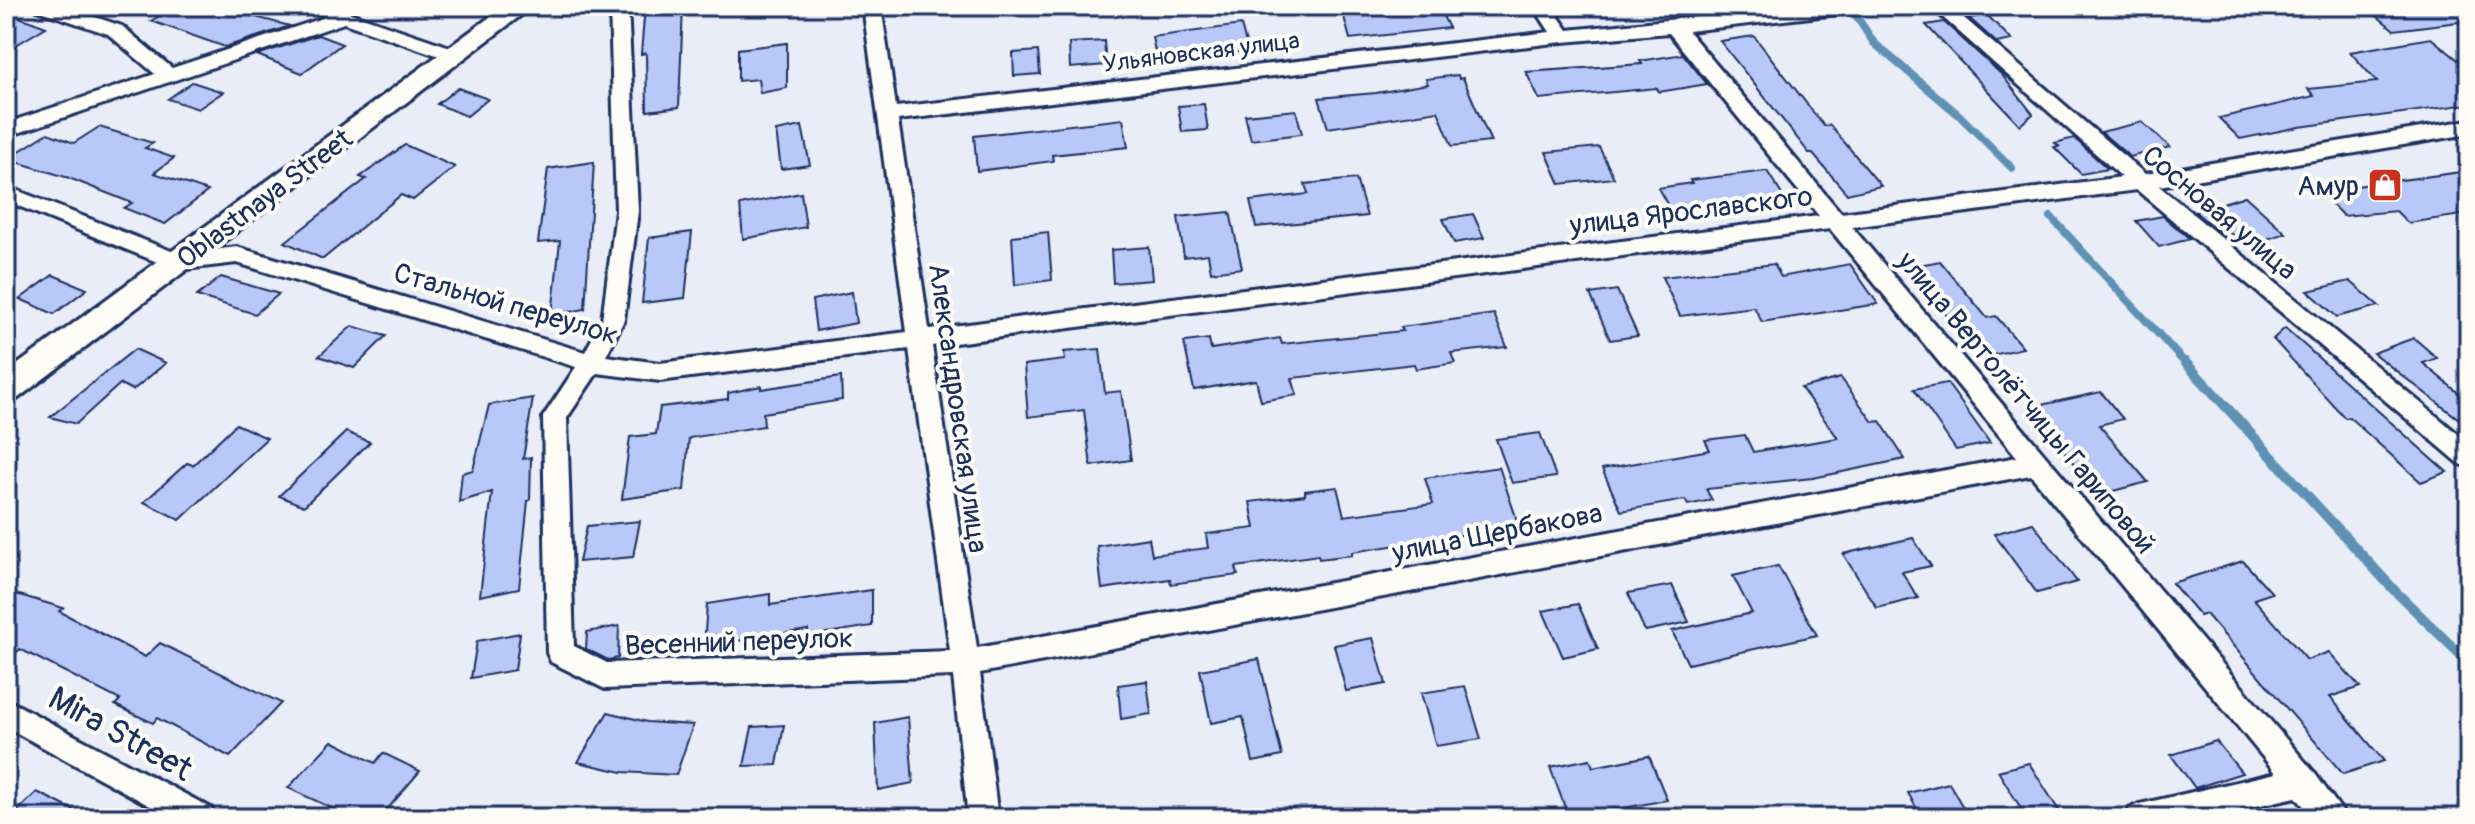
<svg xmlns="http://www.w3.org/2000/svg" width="2475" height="824" font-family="Pangolin,sans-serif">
<rect width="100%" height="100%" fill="#e8edf8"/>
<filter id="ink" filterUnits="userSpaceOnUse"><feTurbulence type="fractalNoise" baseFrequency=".0125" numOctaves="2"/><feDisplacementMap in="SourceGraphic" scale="16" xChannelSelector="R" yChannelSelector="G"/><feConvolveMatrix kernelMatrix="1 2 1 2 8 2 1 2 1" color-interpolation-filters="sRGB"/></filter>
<g filter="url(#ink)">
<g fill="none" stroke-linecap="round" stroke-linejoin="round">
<g stroke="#5f91b4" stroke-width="8">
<path d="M1853 11 1874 43 1959 115 2012 168"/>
<path d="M2051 217 2186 364"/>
</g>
<path stroke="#5f91b4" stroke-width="10" d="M2185 362 2395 591 2469 663"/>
</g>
<g fill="#b8c9f9" stroke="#1b2f5e" stroke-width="2">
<path d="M176 6H213L290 26 225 47 151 21Z"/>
<path d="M645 6H683L679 107 647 111 646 53 641 54Z"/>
<path d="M1341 6H1376L1378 13 1438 6 1449 28 1350 39Z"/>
<path d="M2365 6H2465L2466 21 2394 30Z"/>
<path d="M6 12 46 27 6 51Z"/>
<path d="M1987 15 2012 40 1997 43 1969 18Z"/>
<path d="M1944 22 2001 74 2033 114 2020 125 1926 25Z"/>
<path d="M1241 25 1248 51 1157 61 1152 37Z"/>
<path d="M318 35 342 44 302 73 257 55Z"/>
<path d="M1754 36 1824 126 1830 125 1881 186 1847 194 1812 153H1809L1720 41Z"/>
<path d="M2431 38 2469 69V104L2299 127 2240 139 2219 118 2314 96 2308 89 2377 82 2350 52Z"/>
<path d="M1104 41 1106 65 1070 68 1069 43Z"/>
<path d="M787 43V88L760 93 758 79 738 81V49Z"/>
<path d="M1038 51 1040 74 1014 76 1013 53Z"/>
<path d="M1683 54 1707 84 1659 92 1657 88 1539 99 1526 72 1642 64 1640 61Z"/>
<path d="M1458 75 1459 79 1463 78 1491 142 1452 146 1438 111 1328 128 1319 98 1376 93 1428 84 1426 79Z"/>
<path d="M192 82 223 92 198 109 168 99Z"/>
<path d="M458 88 488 99 467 116 437 104Z"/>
<path d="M1204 104 1208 130 1182 132 1178 106Z"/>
<path d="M1296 110 1302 134 1251 140 1245 115Z"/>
<path d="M1123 119 1128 147 1052 155 1053 161 977 171 974 136Z"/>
<path d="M2142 122 2170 147 2130 157 2101 132Z"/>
<path d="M802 126 810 165 781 169 776 131Z"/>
<path d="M99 127 153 143 145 148 174 158 154 173 208 191 165 224 124 208 132 203 69 178 7 159 48 133 74 143Z"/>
<path d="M2074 138 2108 169 2081 174 2054 147 2059 146 2055 143Z"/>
<path d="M405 145 455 167 413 200 401 195 323 259 285 242 366 179 360 177Z"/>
<path d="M1599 147 1614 178 1560 184 1546 152Z"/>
<path d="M594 162 585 309 552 315 560 241 538 243 548 169Z"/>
<path d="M1767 171 1784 198 1750 203 1748 200 1672 213 1658 188 1692 183 1690 180Z"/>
<path d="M2469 171V214L2408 223 2396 211 2343 216 2319 191Z"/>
<path d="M1356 179 1367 216 1256 227 1250 201 1308 194 1305 184Z"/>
<path d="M801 193 806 227 743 239 740 205Z"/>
<path d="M2245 196 2286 233 2245 246 2225 229 2218 231 2195 212Z"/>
<path d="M1230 212 1242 268 1211 272 1208 254 1184 257 1178 217Z"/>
<path d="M1473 214 1484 238 1454 243 1443 219Z"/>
<path d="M2163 216 2190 239 2159 247 2136 221Z"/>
<path d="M692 232 685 298 642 303 649 238Z"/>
<path d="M1048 232 1052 280 1015 285 1012 236Z"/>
<path d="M1149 247 1152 280 1113 283 1111 250Z"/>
<path d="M1940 261 1987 318 1996 316 2023 348 1980 358 1909 267Z"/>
<path d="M1774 264 1781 277 1850 264 1878 304 1762 322 1754 307 1680 316 1662 277Z"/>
<path d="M53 275 87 289 54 314 20 299Z"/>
<path d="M221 277 279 294 255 314 197 296Z"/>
<path d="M2350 281 2379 306 2337 317 2308 291Z"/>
<path d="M1617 290 1638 336 1610 340 1590 294Z"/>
<path d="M852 292 856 323 816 331 812 300Z"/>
<path d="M1494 314 1507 347 1451 353 1455 363 1416 369 1414 364 1292 378 1297 395 1261 401 1256 380 1194 390 1184 342 1209 339 1211 349 1280 338 1282 344 1403 331 1401 327Z"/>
<path d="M352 326 386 336 354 368 319 356Z"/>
<path d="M2285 328 2413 442 2447 472 2421 482 2349 417 2345 418 2273 339Z"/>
<path d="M2414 338 2437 358 2423 363 2469 402V407L2459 419 2373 353Z"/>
<path d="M135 349 166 363 133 390 120 384 76 424 50 417Z"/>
<path d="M1100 349 1105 393 1121 391 1131 460 1091 466 1084 410 1028 417 1024 365 1065 360 1064 352Z"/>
<path d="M841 377 842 400 763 413 764 426 689 438 684 490 622 499 630 437 656 434 660 407 728 399V393L761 386V389Z"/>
<path d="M1841 378 1873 422 1880 421 1905 459 1813 478 1706 489 1712 500 1688 505 1685 500 1621 511 1602 469 1710 450 1705 440 1745 435 1753 452 1838 438 1801 388Z"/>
<path d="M1947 383 1990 443 1956 450 1914 389Z"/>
<path d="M2101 392 2123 419 2099 425 2148 482 2097 495 2032 407Z"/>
<path d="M533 398 523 459 531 457 530 500 528 501 519 588 480 596 492 492 459 502 462 473 473 470 489 405Z"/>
<path d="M236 424 267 438 180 520 144 502 187 463 193 465Z"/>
<path d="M346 432 370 442 304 506 279 496Z"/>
<path d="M1540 433 1556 477 1512 483 1496 439Z"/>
<path d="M1499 467 1519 526 1352 552V555L1319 559 1318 555 1236 567 1238 575 1171 584 1170 579 1102 589 1097 546 1149 538 1152 555 1208 548 1206 534 1255 528 1250 502 1305 495V491L1337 487 1344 516 1433 504 1425 478Z"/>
<path d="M640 521 633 557 579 562 587 526Z"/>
<path d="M2033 523 2077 582 2037 593 1994 534Z"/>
<path d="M1913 538 1931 566 1902 572 1918 598 1877 608 1843 554Z"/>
<path d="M2243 561 2272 593 2254 599 2307 660 2329 652 2360 687 2330 697 2384 761 2343 774 2206 614 2200 616 2172 583Z"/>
<path d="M1778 566 1817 635 1688 664 1672 631 1752 613 1733 576Z"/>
<path d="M1672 585 1689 622 1645 631 1628 593Z"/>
<path d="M872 590V626L808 636V630L704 646 707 604 770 594V605Z"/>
<path d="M6 591 63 608 59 611 145 657 160 643 281 703 230 757 157 718 153 723 115 705 120 700 20 649 6 662Z"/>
<path d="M1578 604 1598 649 1563 657 1543 611Z"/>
<path d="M619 626 618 658 608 660 586 649 587 632Z"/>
<path d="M520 633 515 670 471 678 477 641Z"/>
<path d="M1373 638 1386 684 1346 691 1334 645Z"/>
<path d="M1259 659 1282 756 1253 762 1243 717 1211 723 1200 670Z"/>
<path d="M1147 681 1151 714 1121 719 1118 685Z"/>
<path d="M1465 686 1481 739 1436 746 1421 693Z"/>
<path d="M608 712 647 722 693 725 676 775 622 772 578 762Z"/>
<path d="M908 717 913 783 878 790 875 723Z"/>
<path d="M784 725 777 765 744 766 752 727Z"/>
<path d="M332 741 375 763 383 753 420 771 380 818H326L334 809 288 788Z"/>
<path d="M2216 741 2242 773 2195 788 2171 755Z"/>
<path d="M1649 756 1667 800 1569 818 1550 767 1590 759 1593 767Z"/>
<path d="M2029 763 2061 814 2027 818 1998 771Z"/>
<path d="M1949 783 1969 818H1922L1908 793Z"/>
<path d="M37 792 89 818H10Z"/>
</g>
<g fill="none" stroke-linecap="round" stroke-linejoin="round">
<g stroke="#1b2f5e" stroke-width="6">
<g id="street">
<path d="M35 6H62L122 26 172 68 326 17 303 6H330L462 51 465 55 455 61 448 59 344 23 6 137V123L155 74 108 34 37 10Z"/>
<path d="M610 6H628L638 211 624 320 606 356 660 363 907 332 863 6H881L896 107 1550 32 1533 6H1551L1568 30 1807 6H1864L1855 12 1688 31 1841 213 2122 177 1930 6H1950L2145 174 2469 120V134L2159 186 2469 443V467L2460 464 2137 190 1852 227 2313 771 2347 818H2313L2296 797 2203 818H2125L2130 808 2140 804 2276 773 2031 475 980 673 998 818H968L953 676 605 689 551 662 547 653 543 417 576 367 237 263 177 270 6 201V186L179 254 237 247 585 352 602 320 616 211ZM1669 33 1819 216 929 329 898 120 1563 42ZM1830 229 2017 457 977 648 932 346ZM909 349 950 651 607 663 574 646 567 418 597 373 660 381Z"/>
<path d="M6 699 211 808 216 818H172L6 727Z"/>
</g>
</g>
<g stroke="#1b2f5e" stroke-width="6">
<path id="secondary" d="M505 6H533L17 399 6 402V373Z"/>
</g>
<use href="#street" fill="#fdfcf7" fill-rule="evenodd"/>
<use href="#secondary" fill="#fdfcf7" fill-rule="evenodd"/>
</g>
</g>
<defs>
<g id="shop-square" transform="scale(1.8)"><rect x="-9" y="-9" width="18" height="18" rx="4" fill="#c8321e" stroke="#fdfcf7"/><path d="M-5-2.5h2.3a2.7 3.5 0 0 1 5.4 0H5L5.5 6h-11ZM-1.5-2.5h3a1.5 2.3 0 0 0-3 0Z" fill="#fff"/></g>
</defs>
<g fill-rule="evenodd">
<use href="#shop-square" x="2385" y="185"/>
</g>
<g text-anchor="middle" stroke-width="8" stroke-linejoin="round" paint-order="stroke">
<g font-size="24" fill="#1b2f5e" stroke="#fdfcf7">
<text transform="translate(1201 52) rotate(-7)" y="8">Ульяновская улица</text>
</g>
<g font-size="28" fill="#1b2f5e" stroke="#fdfcf7" text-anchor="end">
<text x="2359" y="195">Амур</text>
</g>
<g font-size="28" fill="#1b2f5e" stroke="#fdfcf7">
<text transform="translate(264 198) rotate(-37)" y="10">Oblastnaya Street</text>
<text transform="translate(1691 210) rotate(-7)" y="10">улица Ярославского</text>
<text transform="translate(2220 212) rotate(40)" y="10">Сосновая улица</text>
<text transform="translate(506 303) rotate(16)" y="10">Стальной переулок</text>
<text transform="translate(2027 402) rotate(50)" y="10">улица Вертолётчицы Гариповой</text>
<text transform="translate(959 408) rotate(82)" y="10">Александровская улица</text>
<text transform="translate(1497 532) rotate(-11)" y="10">улица Щербакова</text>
<text transform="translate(739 641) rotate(-2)" y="10">Весенний переулок</text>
</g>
<g font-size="34" fill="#1b2f5e" stroke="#fdfcf7">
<text transform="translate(121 733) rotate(29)" y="12">Mira Street</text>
</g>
</g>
<rect width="2475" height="824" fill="none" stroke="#fdfcf7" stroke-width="32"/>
<rect x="16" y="16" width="2443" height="792" fill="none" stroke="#1b2f5e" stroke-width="3" filter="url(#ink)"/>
</svg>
